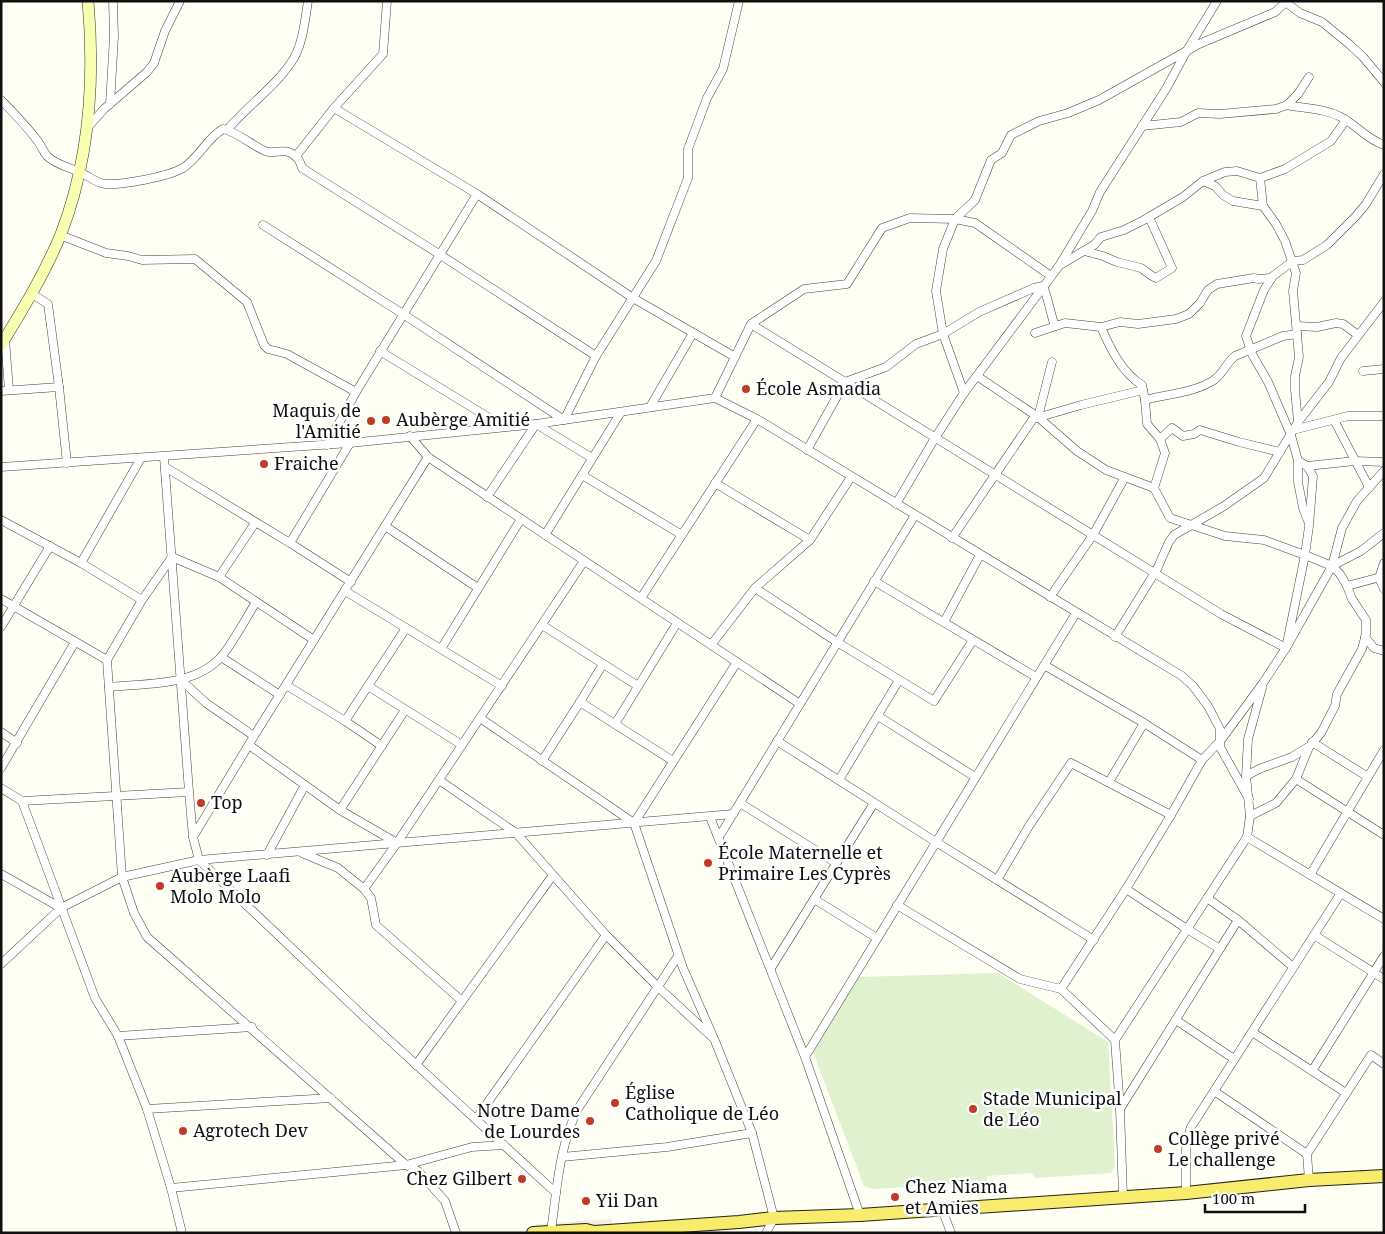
<svg xmlns="http://www.w3.org/2000/svg" width="1385" height="1234" font-family="'Noto Serif',serif">
<rect width="100%" height="100%" fill="#fffff4"/>
<path fill="#e0f1cf" d="M998 973 1108 1042 1115 1166 1111 1173 1036 1178 1031 1173 987 1176V1182L873 1189 864 1186 813 1052 858 977Z"/>
<path fill="#f0efe1" d="M612 1219 613 1233H536V1224Z"/>
<g fill="none" stroke-linecap="round" stroke-linejoin="round">
<g stroke="#434343" stroke-width="9">
<g id="street">
<path d="M1284 1 1300 13 1322 22 1349 44 1363 57 1384 82"/>
<path d="M1 100C14 113 26 126 37 140 41 145 43 151 47 156 56 165 70 167 81 173 89 176 96 183 105 184 123 185 167 177 183 168 199 158 206 139 223 129 239 133 250 144 265 151 274 155 281 148 291 153 298 157 300 161 302 168L439 254 596 356"/>
<path d="M110 104 114 36 113 1"/>
<path d="M1287 105C1306 109 1323 108 1341 117 1356 125 1368 140 1384 145"/>
<path d="M334 108 477 194 633 298 735 357"/>
<path d="M1142 126 1181 122 1198 113 1220 114 1276 109 1287 105 1298 94 1309 77"/>
<path d="M88 127 104 109 147 72 154 63 165 31 180 1"/>
<path d="M227 130C248 105 277 86 294 58 303 42 305 20 308 1"/>
<path d="M296 156 334 108 383 54 387 1"/>
<path d="M1260 178 1263 206 1276 224 1285 241 1296 273 1293 291 1299 357 1295 376V390L1298 422"/>
<path d="M1203 181 1215 186 1223 195 1233 201 1263 206"/>
<path d="M263 225 403 314 564 420 596 356 656 261 688 178V149L707 98 723 69 739 1"/>
<path d="M60 235 106 253 128 256 142 260 195 259 247 302 264 345 268 349 287 354 356 392"/>
<path d="M1084 251 1103 256 1117 262 1141 268 1152 276 1156 278 1172 268 1149 217"/>
<path d="M1060 265 1094 245 1101 237 1124 230 1144 220 1183 197 1203 181 1225 172 1237 171 1260 178 1285 169 1331 141 1346 120"/>
<path d="M32 294 48 304 59 387 67 463"/>
<path d="M751 324 1221 614 1286 648 1305 555 1309 526 1313 476 1307 466 1298 461"/>
<path d="M1297 326 1317 327 1336 323 1343 324 1358 335"/>
<path d="M1101 327C1110 348 1122 373 1142 385L1145 400 1147 424 1160 439 1165 453 1154 488"/>
<path d="M1035 333 1065 323 1101 327 1120 322 1138 324 1176 319 1189 314 1200 303 1208 290 1217 284 1254 278 1258 279 1271 278"/>
<path d="M5 339 9 390"/>
<path d="M380 351 504 427"/>
<path d="M1363 371 1384 369"/>
<path d="M977 376 1038 417 1077 451 1106 470 1154 488 1170 518 1225 536 1264 540 1305 555 1332 566 1340 574 1347 586 1384 576"/>
<path d="M1 391 59 387"/>
<path d="M964 393 943 334 936 291 943 249 955 219 975 200 991 160 1002 153 1011 135 1039 121 1068 113 1099 100 1199 44 1275 12 1287 1"/>
<path d="M715 398 751 324 804 289 847 284 882 228 910 218 955 219 975 223 1051 276"/>
<path d="M1145 400C1167 394 1194 393 1214 380 1224 373 1226 363 1235 356L1283 336 1297 334"/>
<path d="M650 407 693 333"/>
<path d="M1038 417 1052 362"/>
<path d="M1334 420 1369 487"/>
<path d="M1293 430 1348 416H1384"/>
<path d="M410 436 428 457 800 704"/>
<path d="M1160 439 1172 428 1183 436 1194 434 1200 430 1239 442 1280 452"/>
<path d="M327 445 356 392 477 194"/>
<path d="M807 450 845 382 886 367 916 344 943 334 979 312 1034 288 1043 286C1049 300 1050 313 1055 326"/>
<path d="M164 457 189 792 193 837 199 860 361 1014 556 1193"/>
<path d="M1307 466 1355 461 1384 462"/>
<path d="M1 467 350 443 536 424 715 398 757 419 1182 676 1193 686 1208 706 1220 729V747L1249 799"/>
<path d="M165 467 290 543 351 582"/>
<path d="M582 475 682 535"/>
<path d="M715 483 810 540"/>
<path d="M487 497 536 424 592 458"/>
<path d="M896 504 935 438 964 393 1059 266 1092 211 1100 192 1166 89 1186 52 1217 1"/>
<path d="M1 520 81 563 142 600"/>
<path d="M1308 521 1303 508 1298 482V461L1291 435 1268 382 1252 354 1246 336 1264 290 1273 276 1293 261 1303 260 1327 245 1356 216 1366 204 1384 174"/>
<path d="M385 526 478 588"/>
<path d="M545 535 621 412"/>
<path d="M952 538 1033 419 1081 405 1143 390"/>
<path d="M290 543 350 443"/>
<path d="M81 563 141 458"/>
<path d="M1384 563 1379 578 1384 589"/>
<path d="M1332 566 1342 528 1357 501 1384 471"/>
<path d="M219 577 255 523"/>
<path d="M874 581 1036 677"/>
<path d="M755 588 837 642 934 701 973 640"/>
<path d="M345 591 502 686"/>
<path d="M1050 597 1093 535 1125 477"/>
<path d="M641 598 757 419"/>
<path d="M1 599 107 660"/>
<path d="M944 622 980 555"/>
<path d="M542 625 638 686"/>
<path d="M1 627 50 546"/>
<path d="M1115 637 1157 569 1169 542 1174 535 1224 506 1264 478 1298 422 1329 382 1341 358 1384 302"/>
<path d="M1365 637 1374 648 1384 651"/>
<path d="M314 640 219 577 172 557 142 600 107 660 122 877 134 913 147 937 406 1165 418 1171 445 1201 456 1233"/>
<path d="M711 645 755 588 810 540 851 477"/>
<path d="M441 649 521 519"/>
<path d="M221 657 280 695"/>
<path d="M1044 665 1144 723 1202 760"/>
<path d="M181 680 206 703 254 736"/>
<path d="M286 685 345 721 382 746"/>
<path d="M368 686 462 745"/>
<path d="M109 687C145 683 194 687 221 657 233 643 246 618 256 602"/>
<path d="M580 702 673 761"/>
<path d="M878 716 975 777"/>
<path d="M480 718 634 823 683 968 715 1041 752 1133 774 1218 766 1233"/>
<path d="M345 721 406 628"/>
<path d="M615 724 677 623"/>
<path d="M1 732 17 743"/>
<path d="M777 741 936 842 1094 940"/>
<path d="M1312 742 1368 777"/>
<path d="M249 745 340 810 397 843"/>
<path d="M542 761 580 702 603 664"/>
<path d="M1 768 75 642"/>
<path d="M1246 776 1259 769 1292 757 1310 746 1321 733 1335 706 1337 694 1362 649 1366 634V620L1352 599 1347 586"/>
<path d="M1296 779 1384 835"/>
<path d="M439 780 516 833 606 935 657 986 712 1037"/>
<path d="M839 780 899 680"/>
<path d="M1109 782 1144 723"/>
<path d="M1 788 22 801 189 792"/>
<path d="M22 801 95 998 118 1036 147 1109 171 1188 182 1233"/>
<path d="M740 803 836 863"/>
<path d="M340 810 405 710"/>
<path d="M1250 816 1276 803 1296 779 1309 747"/>
<path d="M710 817 805 1057 860 1215"/>
<path d="M634 823 737 662"/>
<path d="M193 837 254 736 428 457"/>
<path d="M719 837 915 515"/>
<path d="M1247 837 1384 919"/>
<path d="M302 853 338 868 364 889 371 898 376 925 462 1001"/>
<path d="M267 855 305 785"/>
<path d="M1 874 61 908"/>
<path d="M1310 875 1384 750"/>
<path d="M997 880 1029 826 1071 763 1171 815"/>
<path d="M364 889 397 843 584 561"/>
<path d="M1126 889 1187 929 1220 949"/>
<path d="M1207 898 1238 920 1293 967"/>
<path d="M814 899 877 938"/>
<path d="M897 905 1020 979 1061 989 1115 1040"/>
<path d="M1314 935 1384 979"/>
<path d="M1 964 61 908 122 877 199 860 733 814"/>
<path d="M771 968 874 803"/>
<path d="M1061 989 1126 889 1171 815 1202 760 1221 740 1263 683 1286 648 1332 566 1361 551 1384 533"/>
<path d="M1176 1020 1234 1059"/>
<path d="M1252 1032 1346 1093"/>
<path d="M118 1036 252 1027"/>
<path d="M805 1057 1076 613"/>
<path d="M416 1065 553 875"/>
<path d="M1312 1071 1384 956"/>
<path d="M1214 1091 1307 1154"/>
<path d="M147 1109 331 1098"/>
<path d="M1120 1109 1238 920"/>
<path d="M476 1119 606 935"/>
<path d="M562 1157 667 1147 752 1133"/>
<path d="M1309 1180 1307 1154 1371 1055 1384 1064"/>
<path d="M171 1188 406 1165 472 1147 504 1145"/>
<path d="M1186 1193V1144L1191 1127 1341 893"/>
<path d="M1123 1197 1120 1109 1115 1040 1247 837 1250 816 1246 776 1248 739 1262 688"/>
<path d="M942 1209 951 1233"/>
<path d="M551 1231C557 1190 559 1144 579 1107L678 956"/>
</g>
</g>
<g stroke="#323232" stroke-width="12">
<path id="secondary" d="M1 345C23 309 45 273 61 234 90 159 95 80 88 1"/>
</g>
<g stroke="#212121" stroke-width="14">
<path id="primary" d="M533 1233 586 1230 594 1232 739 1222 774 1218 860 1215 1186 1193 1309 1180 1384 1176"/>
</g>
<use href="#street" stroke="#fff" stroke-width="8"/>
<use href="#secondary" stroke="#fafeb0" stroke-width="11"/>
<use href="#primary" stroke="#f7ec6c" stroke-width="12"/>
</g>
<g fill="#c13a28" stroke="#fff" stroke-width="2">
<circle cx="746" cy="389" r="5"/>
<circle cx="386" cy="420" r="5"/>
<circle cx="371" cy="421" r="5"/>
<circle cx="264" cy="464" r="5"/>
<circle cx="201" cy="803" r="5"/>
<circle cx="708" cy="863" r="5"/>
<circle cx="160" cy="886" r="5"/>
<circle cx="615" cy="1103" r="5"/>
<circle cx="973" cy="1109" r="5"/>
<circle cx="590" cy="1121" r="5"/>
<circle cx="183" cy="1131" r="5"/>
<circle cx="1158" cy="1149" r="5"/>
<circle cx="522" cy="1179" r="5"/>
<circle cx="895" cy="1197" r="5"/>
<circle cx="586" cy="1201" r="5"/>
</g>
<g text-anchor="middle" stroke-width="5" stroke-linejoin="round" paint-order="stroke">
<g font-size="18" fill="#101010" stroke="#fff" text-anchor="start">
<text x="756" y="395">École Asmadia</text>
<text x="361" y="417" text-anchor="end">Maquis de<tspan x="361" dy="21">l'Amitié</tspan></text>
<text x="396" y="426">Aubèrge Amitié</text>
<text x="274" y="470">Fraiche</text>
<text x="211" y="809">Top</text>
<text x="718" y="859">École Maternelle et<tspan x="718" dy="21">Primaire Les Cyprès</tspan></text>
<text x="170" y="882">Aubèrge Laafi<tspan x="170" dy="21">Molo Molo</tspan></text>
<text x="625" y="1099">Église<tspan x="625" dy="21">Catholique de Léo</tspan></text>
<text x="983" y="1105">Stade Municipal<tspan x="983" dy="21">de Léo</tspan></text>
<text x="580" y="1117" text-anchor="end">Notre Dame<tspan x="580" dy="21">de Lourdes</tspan></text>
<text x="193" y="1137">Agrotech Dev</text>
<text x="1168" y="1145">Collège privé<tspan x="1168" dy="21">Le challenge</tspan></text>
<text x="512" y="1185" text-anchor="end">Chez Gilbert</text>
<text x="905" y="1193">Chez Niama<tspan x="905" dy="21">et Amies</tspan></text>
<text x="596" y="1207">Yii Dan</text>
</g>
</g>
<rect width="1385" height="1234" fill="none" stroke="#101010" stroke-width="5"/>
<path d="M1205 1204v8h100v-8" fill="none" stroke="#101010" stroke-width="2.5"/>
<text x="1212" y="1204" font-size="15" fill="#101010" stroke="#ffffff" stroke-width="4" paint-order="stroke">100 m</text>
</svg>
